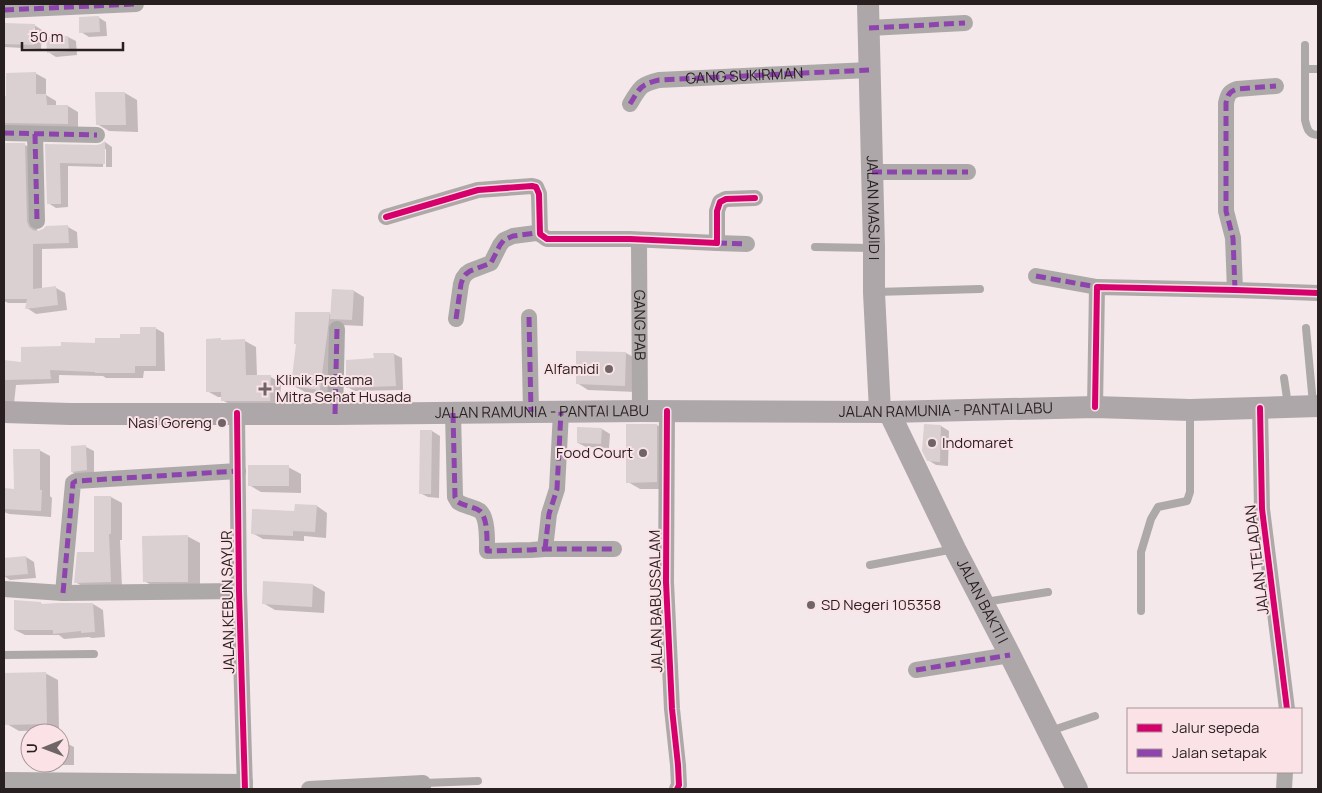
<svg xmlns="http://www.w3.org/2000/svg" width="1322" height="793" font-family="Manrope,sans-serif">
<rect width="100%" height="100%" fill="#f4e8ea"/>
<g fill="#0003">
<path d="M98 17 106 22 107 36 89 37 81 32Z"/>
<path d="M4 24 34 25 42 30 41 49 4 47Z"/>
<path d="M68 37 76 41 77 55 56 57 48 52Z"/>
<path d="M35 73 46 79V95L56 101V106H68L78 112V130L12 129 4 124V97H8Z"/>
<path d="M125 93 137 100 138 132 109 131 97 124 96 94Z"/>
<path d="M105 142 112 147V167H106V149H104L103 167 68 166V207L56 208 48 203 46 145H102Z"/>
<path d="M4 143 25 145 34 150 36 227 38 232 68 227 77 232 78 248 42 249V289L56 288 65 293 67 310 36 314 27 308 28 303H8L4 301Z"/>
<path d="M354 291 364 297 363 326 341 325 332 396 305 392 292 385 329 313 332 315Z"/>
<path d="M155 328 164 333 165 371H144L143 378H106L103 376 59 375V383L16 385 14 404 4 405V361L23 363 96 344 141 336Z"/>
<path d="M223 341H245L256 347 257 376 271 377 281 383 280 406H233L222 400V397H218L207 391Z"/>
<path d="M626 353 637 359 636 392 588 390 577 383Z"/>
<path d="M394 354 402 358 403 390 355 391 347 387Z"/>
<path d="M657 425 669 432 668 489H640L628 482Z"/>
<path d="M925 426H941L949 431 948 466 936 465 928 460Z"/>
<path d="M602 429 610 434 609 448 586 447 578 443Z"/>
<path d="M432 431 440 436 439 498 428 497 420 493Z"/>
<path d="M86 447 94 451V474L80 476 72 472Z"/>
<path d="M39 450 50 456V496L52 498 51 517 9 514 4 512V489L15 490Z"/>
<path d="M288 467 301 474V493L261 492 249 485Z"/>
<path d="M111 497 122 503V540H120L122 588H86L75 582 95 553Z"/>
<path d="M317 506 327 513 326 538 304 536V541L263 539 252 533 295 512Z"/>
<path d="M187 536 200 543V588H157L144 581Z"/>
<path d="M26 557 34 562 36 578 10 580 4 576V559Z"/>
<path d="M264 583 313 585 325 592 324 613 275 610 263 603Z"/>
<path d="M40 603 44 605 93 604 103 610 105 637 92 638 89 637 64 639 59 635H25L15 630Z"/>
<path d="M45 673 58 680 59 730 19 731 7 724Z"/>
<path d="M60 743H66L74 747V765H58L55 763H60Z"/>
</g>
<g fill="#dad0d2">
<path d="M99 16 100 32 79 33V17Z"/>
<path d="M4 23 35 24 34 45 4 44Z"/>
<path d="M68 36 69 51 47 53 46 37Z"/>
<path d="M36 72V94H46L47 105H68V124L4 123V96H6V73Z"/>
<path d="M95 92H125L126 125H96Z"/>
<path d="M105 141V164L60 163 61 204H47L45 144 97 145 101 144Z"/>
<path d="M4 143H25L27 221 29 227 33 230 38 231 43 229 46 226 68 225 69 243 33 244V289L56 286 58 305 25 309 27 299H4Z"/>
<path d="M332 289 354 290 352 320 330 319Z"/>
<path d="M295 312H330L320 390 291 386 296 344H294Z"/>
<path d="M140 327H156V366H135V373H95V372L50 370 51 379 4 380V360L21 362V347L61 346V342L95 343V338H120V334H140Z"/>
<path d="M221 338V340L245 339 246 375H271L270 401H221V392H206V339Z"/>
<path d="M576 351 626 352 625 386 576 384Z"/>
<path d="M373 353H394L396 386 346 388V360L374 358Z"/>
<path d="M626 424H657V482L626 483Z"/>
<path d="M924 424 941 425 940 462 927 461 922 451Z"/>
<path d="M577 427 602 428 601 444 577 443Z"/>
<path d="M420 430H432L431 494H419Z"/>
<path d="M86 445 87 470 71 472V446Z"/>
<path d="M13 449H40V490H42L41 511 4 509V488L14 489Z"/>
<rect x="248" y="465" width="41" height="21"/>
<path d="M94 496H111V534H109L111 582 74 583 77 552H94Z"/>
<path d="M295 504 317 505 315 532 293 531V536L251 534 252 509 294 511Z"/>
<path d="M188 535V582H143L142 536Z"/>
<path d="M26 556 28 574 4 576V558Z"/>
<path d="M263 581 313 584 312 607 262 604Z"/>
<path d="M14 600 41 602V604L57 603H93L95 632 81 633V631L53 634V630H14Z"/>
<path d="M46 672 47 724 5 725 4 673Z"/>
</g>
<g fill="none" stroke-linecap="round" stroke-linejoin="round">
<g stroke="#ada9a9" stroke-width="8">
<path d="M1305 45V120C1307 128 1308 135 1318 135"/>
<path d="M1305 69H1318"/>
<path d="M815 247 872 248"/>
<path d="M876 292 980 289"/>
<path d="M1306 328 1313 404"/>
<path d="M1284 378 1288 405"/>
<path d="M870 565 954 549"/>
<path d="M985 602 1048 592"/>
<path d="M1141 611V552L1151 519 1158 507 1187 501 1190 492V412"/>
<path d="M4 655 94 654"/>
<path d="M1050 731 1095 716"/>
<path d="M423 783 478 781"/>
</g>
<g stroke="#ada9a9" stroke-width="16">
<path d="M4 10 136 4"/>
<path d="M869 28 965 23"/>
<path id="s1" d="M630 104C640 88 639 85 659 80L869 70"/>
<path d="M4 133 97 135"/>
<path d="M35 134 37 221"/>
<path d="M872 172H968"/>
<path d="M386 217 478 190 532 186 536 187 539 194 540 234 547 239H630L717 243V211L720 202 726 199 755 198"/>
<path id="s2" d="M639 240 640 411"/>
<path d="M717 243 747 244"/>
<path d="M1036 276 1097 287"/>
<path d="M1235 290 1233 238 1226 211V103C1228 94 1229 92 1237 89L1276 86"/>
<path d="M529 317 531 412"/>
<path d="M456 319 461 284 463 278 466 274 470 271 491 263 500 245 504 240 513 236 536 233 540 234"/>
<path d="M1095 407 1097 287 1235 290 1318 293"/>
<path d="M1260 408 1262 509 1287 709"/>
<path d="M667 411 666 582 672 709 678 765 679 785 677 789"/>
<path d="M237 413 239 591 245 789"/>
<path d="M453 413 455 497 458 502C464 506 474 507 480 511 488 518 487 541 487 551L531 550 545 549H614"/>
<path d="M335 414 337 329"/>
<path d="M545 549 549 514 557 489 561 412"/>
<path d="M4 589 63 593 239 591"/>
<path d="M63 593 73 483 76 481 238 471"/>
<path d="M916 670 1010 655"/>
<path d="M4 780 245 782"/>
<path d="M309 789 423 783V789"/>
<path d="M1284 789 1285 772"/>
</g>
<g stroke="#aea7a9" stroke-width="22">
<path id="s3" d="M868 4 874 248V293L880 411"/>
<path id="s4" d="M4 412 70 414H335L640 411 889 412 1095 407 1190 410 1318 406"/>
<path id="s5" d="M889 412 955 549 1010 655 1077 789"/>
</g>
<g stroke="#8e44ad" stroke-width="5" stroke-dasharray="10 5" stroke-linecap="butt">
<path d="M4 10 136 4"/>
<path d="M869 28 965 23"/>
<path d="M630 104C640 88 639 85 659 80L869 70"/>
<path d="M4 133 97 135"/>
<path d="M35 134 37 221"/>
<path d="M872 172H968"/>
<path d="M717 243 747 244"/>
<path d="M1036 276 1097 287"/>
<path d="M1235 290 1233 238 1226 211V103C1228 94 1229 92 1237 89L1276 86"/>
<path d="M529 317 531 412"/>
<path d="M456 319 461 284 463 278 466 274 470 271 491 263 500 245 504 240 513 236 536 233 540 234"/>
<path d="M453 413 455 497 458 502C464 506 474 507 480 511 488 518 487 541 487 551L531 550 545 549H614"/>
<path d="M335 414 337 329"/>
<path d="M545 549 549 514 557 489 561 412"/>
<path d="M63 593 73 483 76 481 238 471"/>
<path d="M916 670 1010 655"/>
</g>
<g stroke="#fae2e6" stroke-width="9">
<g id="cycleway">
<path d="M386 217 478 190 532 186 536 187 539 194 540 234 547 239H630L717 243V211L720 202 726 199 755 198"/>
<path d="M1095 407 1097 287 1235 290 1318 293"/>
<path d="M1260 408 1262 509 1287 709"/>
<path d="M667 411 666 582 672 709 678 765 679 785 677 789"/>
<path d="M237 413 239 591 245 789"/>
</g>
</g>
<use href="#cycleway" stroke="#d6006c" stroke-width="6"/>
</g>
<g fill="#6f6567" stroke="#fae2e6" stroke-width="2">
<circle cx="609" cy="369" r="5"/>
<path d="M262.5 381.5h5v5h5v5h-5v5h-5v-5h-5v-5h5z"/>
<circle cx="222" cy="423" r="5"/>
<circle cx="932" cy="443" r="5"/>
<circle cx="643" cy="453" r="5"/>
<circle cx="811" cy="605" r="5"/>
</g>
<g text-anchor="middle" stroke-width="4" stroke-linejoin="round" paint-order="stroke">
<g font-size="15" fill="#281f21" stroke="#fae2e6">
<text dy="5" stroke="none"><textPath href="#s1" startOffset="125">GANG SUKIRMAN</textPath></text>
<text dy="5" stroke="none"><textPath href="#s3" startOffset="204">JALAN MASJID I</textPath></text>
<text dy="5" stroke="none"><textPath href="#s2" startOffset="85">GANG PAB</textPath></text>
<text dy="5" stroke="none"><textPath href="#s4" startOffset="942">JALAN RAMUNIA - PANTAI LABU</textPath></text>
<text dy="5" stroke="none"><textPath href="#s4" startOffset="538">JALAN RAMUNIA - PANTAI LABU</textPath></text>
<text transform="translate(1257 560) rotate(-97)" y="5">JALAN TELADAN</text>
<text transform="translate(656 601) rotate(-91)" y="5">JALAN BABUSSALAM</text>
<text dy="5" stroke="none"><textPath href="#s5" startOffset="211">JALAN BAKTI I</textPath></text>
<text transform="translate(228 602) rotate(-91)" y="5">JALAN KEBUN SAYUR</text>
</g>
<g font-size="15" fill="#281f21" stroke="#fae2e6" text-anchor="end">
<text x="599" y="374">Alfamidi</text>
<text x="276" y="385" text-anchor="start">Klinik Pratama<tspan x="276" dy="17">Mitra Sehat Husada</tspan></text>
<text x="212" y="428">Nasi Goreng</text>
<text x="942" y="448" text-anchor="start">Indomaret</text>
<text x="633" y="458">Food Court</text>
<text x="821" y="610" text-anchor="start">SD Negeri 105358</text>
</g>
</g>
<rect width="1322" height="793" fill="none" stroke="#281f21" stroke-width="10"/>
<rect x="1127" y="708" width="175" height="65" fill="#fae2e6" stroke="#a69497"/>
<rect x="1137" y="724" width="25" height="8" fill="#d6006c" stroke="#a69497"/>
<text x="1172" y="733" font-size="15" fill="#281f21">Jalur sepeda</text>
<rect x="1137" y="749" width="25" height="8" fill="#8e44ad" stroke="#a69497"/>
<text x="1172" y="758" font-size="15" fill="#281f21">Jalan setapak</text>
<g transform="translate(45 748) rotate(269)"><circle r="24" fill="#fae2e6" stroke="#a69497"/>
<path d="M0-4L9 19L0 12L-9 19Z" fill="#6f6567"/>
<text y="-8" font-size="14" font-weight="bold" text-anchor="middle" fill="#281f21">U</text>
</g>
<path d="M22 42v8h101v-8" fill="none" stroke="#281f21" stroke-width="2.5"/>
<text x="30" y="42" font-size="15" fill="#281f21" stroke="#fae2e6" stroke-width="4" paint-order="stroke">50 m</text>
</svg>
